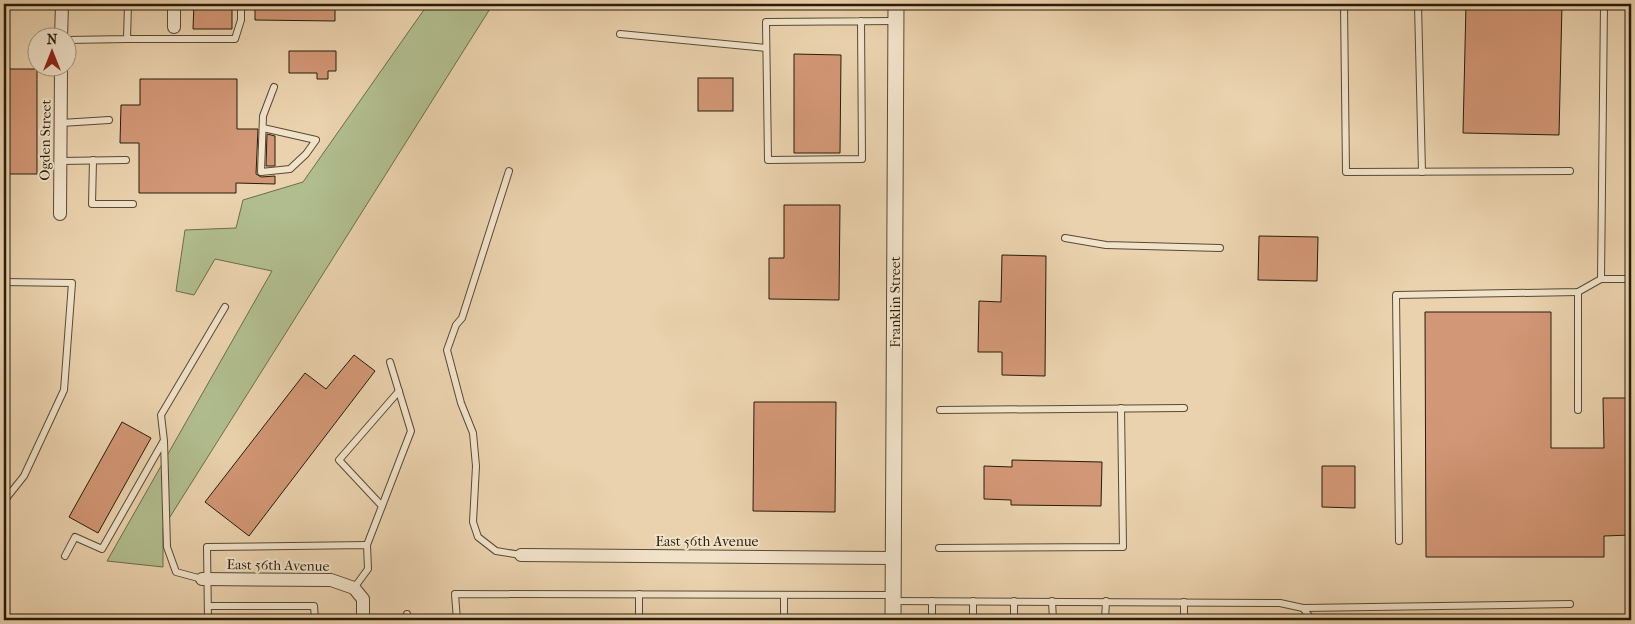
<svg xmlns="http://www.w3.org/2000/svg" width="1635" height="624" font-family="'IM FELL French Canon',serif">
<rect width="100%" height="100%" fill="#ead2ae"/>
<filter id="stains"><feTurbulence type="fractalNoise" baseFrequency=".004" numOctaves="4"/><feColorMatrix values="0 0 0 0 .2 0 0 0 0 .09 0 0 0 0 .02 0 0 0 .5 -.17"/></filter>
<radialGradient id="worn" r=".72"><stop offset=".6" stop-color="#630" stop-opacity="0"/><stop offset="1" stop-color="#630" stop-opacity=".3"/></radialGradient>
<path fill="#b1bd8f" stroke="#6c6c4c" d="M428 4H493L163 528V567L107 561 272 271 215 259 194 295 176 291 185 230 236 228 243 200 303 182Z"/>
<g fill="#d29776" stroke="#281c0a">
<path d="M194 4H232V29H193Z"/>
<path d="M255 4H335V21L255 20Z"/>
<path d="M1466 4H1562L1559 135 1463 133Z"/>
<path d="M289 51H336V71H328V79H317V73H289Z"/>
<path d="M794 54 841 55 840 153H794Z"/>
<rect x="4" y="69" width="33" height="105"/>
<rect x="698" y="78" width="35" height="33"/>
<path d="M140 79H237V129H258L256 174 261 177 275 176V184L236 183V193H139V143H120L121 105H140Z"/>
<path d="M267 134 275 136V166H266Z"/>
<path d="M784 205H840L839 300 769 299V258H784Z"/>
<path d="M1259 236 1318 237 1317 281 1258 280Z"/>
<path d="M1002 255 1046 256 1045 376 1002 375V352H978L979 301 1001 302Z"/>
<path d="M1425 312H1551V448H1604L1603 398H1631V535L1604 536V557H1426Z"/>
<path d="M354 355 375 371 249 536 205 502 305 373 326 389Z"/>
<path d="M754 402H836L835 512 753 511Z"/>
<path d="M122 422 151 438 98 533 69 517Z"/>
<path d="M1012 460 1102 462 1101 506 1011 505V500L984 499V466L1012 467Z"/>
<path d="M1322 466H1355V508L1322 507Z"/>
</g>
<g fill="none" stroke-linecap="round" stroke-linejoin="round">
<g stroke="#584a33" stroke-width="8">
<g id="service">
<path d="M1344 4 1346 172 1570 171"/>
<path d="M1418 4 1422 172"/>
<path d="M1604 4 1601 279H1631"/>
<path d="M861 21 862 159 768 160 766 22 895 21"/>
<path d="M620 34 766 48"/>
<path d="M127 39H235L241 20V4"/>
<path d="M68 40 127 39 128 4H174"/>
<path d="M61 123 109 120"/>
<path d="M263 128 316 140 306 154 290 169 261 172 263 116 274 87"/>
<path d="M93 160 92 204H133"/>
<path d="M60 161 126 160"/>
<path d="M509 171 462 318 456 325 447 350 461 403 473 433 476 466 473 522 478 537 496 551 521 555"/>
<path d="M1065 238 1106 245 1220 248"/>
<path d="M4 282 72 283 64 390 24 476 4 501"/>
<path d="M1578 292V410"/>
<path d="M940 410 1184 408"/>
<path d="M382 506 339 460 399 391"/>
<path d="M1399 541 1396 295 1578 292 1601 279"/>
<path d="M367 545 411 431 390 362"/>
<path d="M939 548 1123 547 1121 408"/>
<path d="M65 556 75 537 102 549 163 442"/>
<path d="M202 579 176 572 167 547 164 441 161 415 225 307"/>
<path d="M639 594V620"/>
<path d="M784 595V620"/>
<path d="M893 601 1280 603 1303 608 1312 620"/>
<path d="M932 601V620"/>
<path d="M973 601V620"/>
<path d="M1014 601V620"/>
<path d="M1052 601 1053 620"/>
<path d="M1184 602V620"/>
<path d="M208 606H314L315 620"/>
<path d="M1303 608 1570 604"/>
<path d="M407 614V620"/>
<path d="M208 620 207 547 367 545 368 569 354 588"/>
<path d="M457 620 455 594 893 595"/>
<path d="M1105 620 1106 601"/>
</g>
</g>
<g stroke="#584a33" stroke-width="14">
<g id="minor">
<path d="M174 4V27"/>
<path d="M61 38 62 4"/>
<path d="M60 214 61 68"/>
<path d="M521 555 893 558"/>
<path d="M202 579 331 580 354 588 363 599V620"/>
</g>
</g>
<g stroke="#584a33" stroke-width="17">
<path id="tertiary" d="M893 620 896 4"/>
</g>
<use href="#service" stroke="#f1e2ca" stroke-width="6"/>
<use href="#minor" stroke="#f1e2ca" stroke-width="12"/>
<use href="#tertiary" stroke="#f1e2ca" stroke-width="15"/>
<path stroke="#281c0a" stroke-width="4" stroke-dasharray="9 9" stroke-linecap="butt" d="M1626 620 1631 614"/>
</g>
<g text-anchor="middle" stroke-width="4" stroke-linejoin="round" paint-order="stroke">
<g font-size="14" fill="#281c0a" stroke="#f1e2ca">
<text transform="translate(45 140) rotate(-89)" y="5">Ogden Street</text>
<text transform="translate(895 302) rotate(-90)" y="5">Franklin Street</text>
<text x="707" y="546">East 56th Avenue</text>
<text transform="translate(278 565) rotate(1)" y="5">East 56th Avenue</text>
</g>
</g>
<rect width="1635" height="624" fill="none" stroke="#ead2ae" stroke-width="20"/>
<rect x="5" y="5" width="1625" height="614" fill="none" stroke="#281c0a" stroke-width="2.5"/>
<rect x="10" y="10" width="1615" height="604" fill="none" stroke="#281c0a"/>
<g transform="translate(52 52)"><circle r="24" fill="#f1e2ca" stroke="#a1937d"/>
<path d="M0-4L9 19L0 12L-9 19Z" fill="#8f2418"/>
<text y="-8" font-size="14" font-weight="bold" text-anchor="middle" fill="#281c0a">N</text>
</g>
<rect width="100%" height="100%" filter="url(#stains)"/>
<rect width="100%" height="100%" fill="url(#worn)"/>
</svg>
